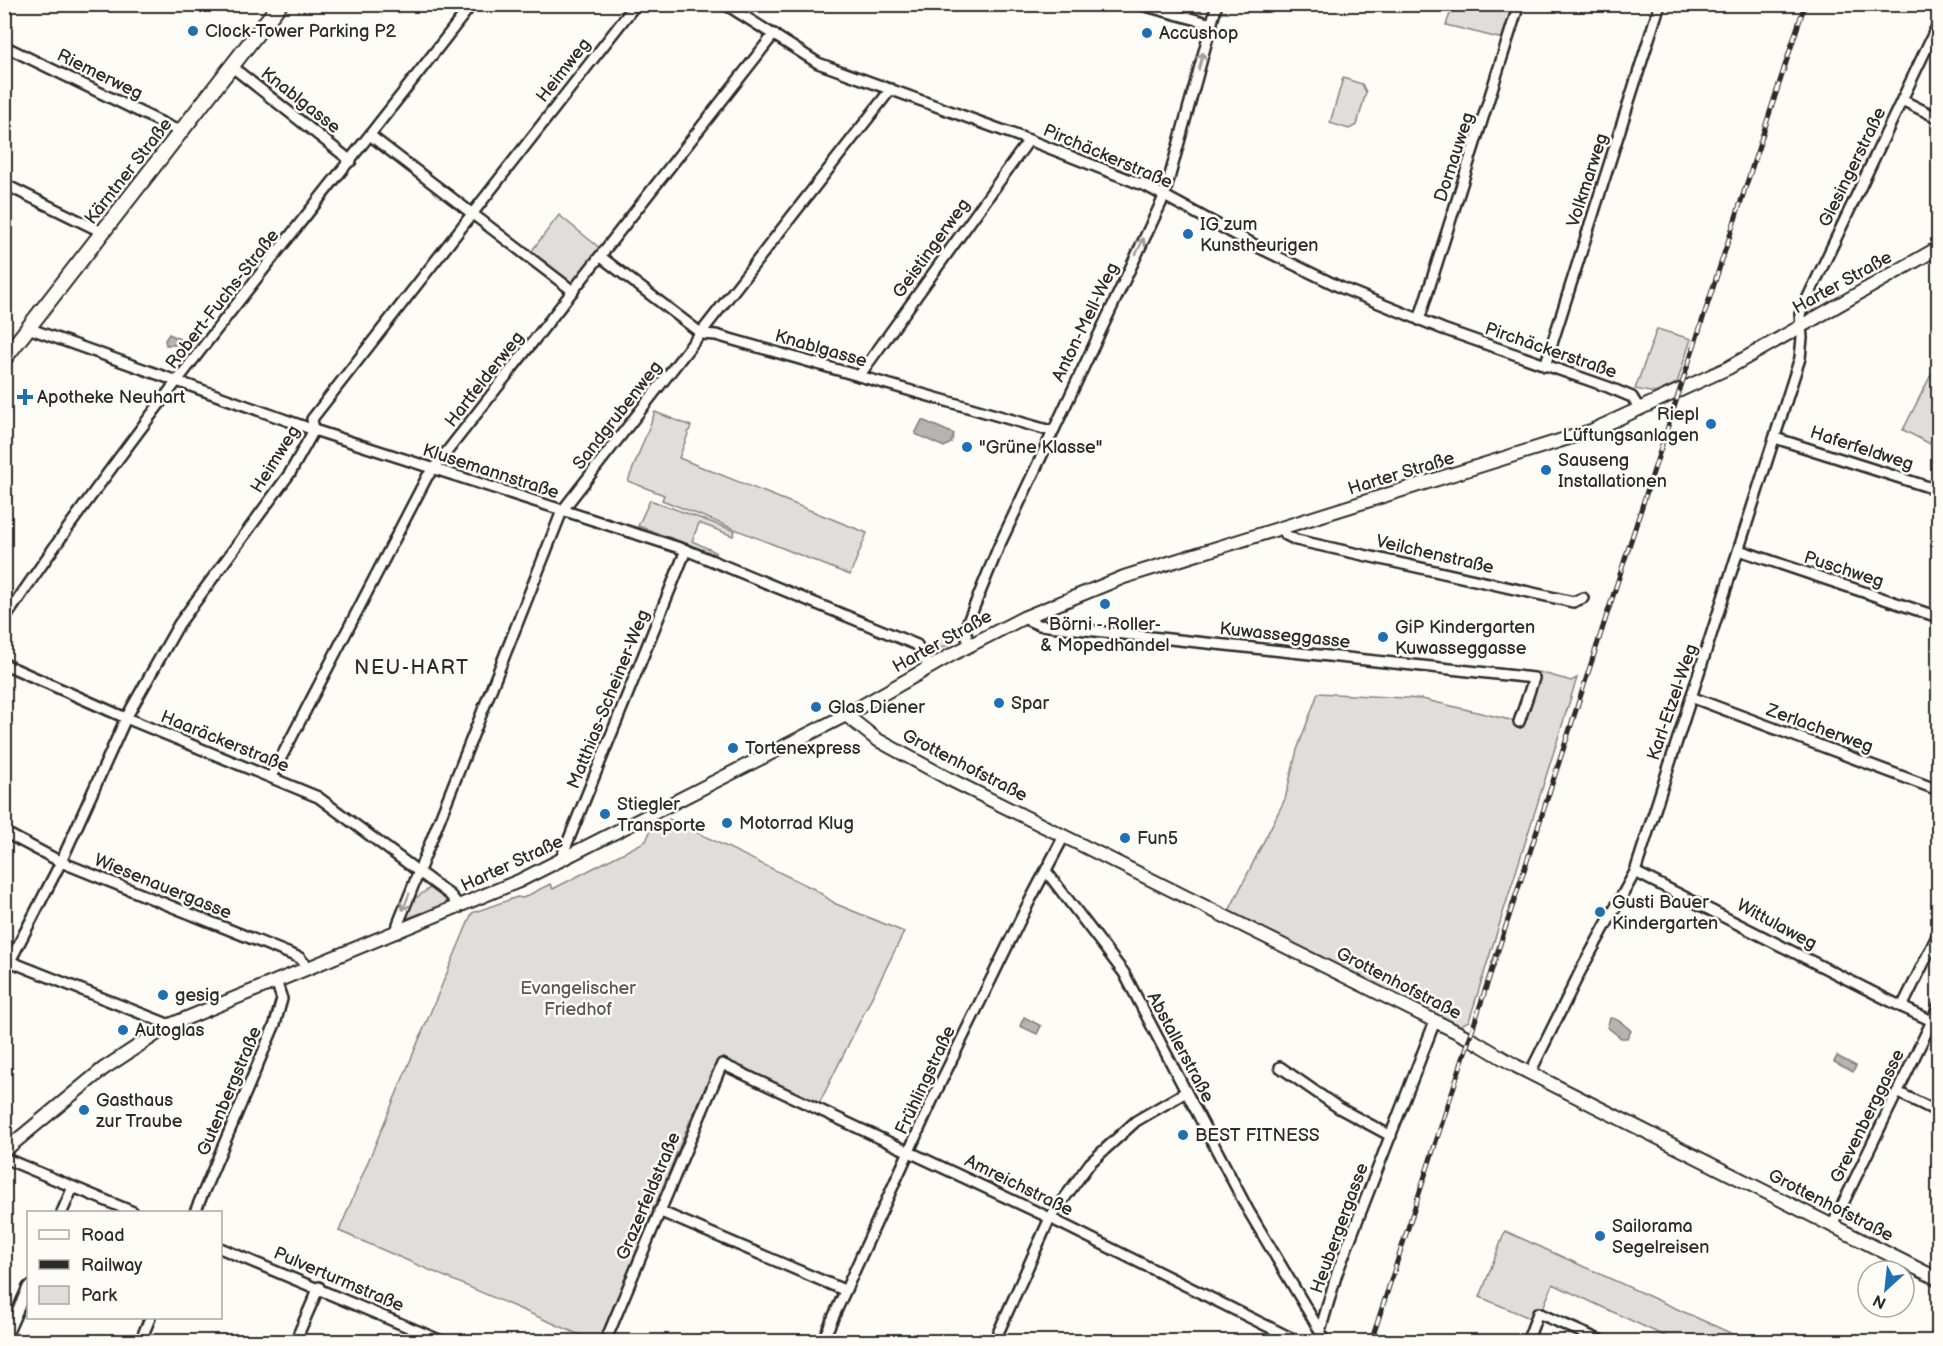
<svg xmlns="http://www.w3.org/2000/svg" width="1943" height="1346" font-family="'Balsamiq Sans',sans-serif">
<rect width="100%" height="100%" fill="#fdfcf7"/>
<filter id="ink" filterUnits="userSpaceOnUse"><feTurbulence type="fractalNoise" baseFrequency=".0167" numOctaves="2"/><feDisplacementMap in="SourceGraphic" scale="12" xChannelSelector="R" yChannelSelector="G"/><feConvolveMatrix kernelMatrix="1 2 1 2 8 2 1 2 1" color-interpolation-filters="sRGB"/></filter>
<g filter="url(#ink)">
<g fill="#dfdeda" stroke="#858482" stroke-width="1.5">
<path d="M1453 5H1514L1503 39 1446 25Z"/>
<path d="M1343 78 1362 84 1366 92 1357 125 1349 129 1330 123Z"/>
<path d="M559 215 601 249 573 282 567 281 530 253Z"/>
<path d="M1657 329 1691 339 1677 383 1655 393 1635 389Z"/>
<path d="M1934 369 1938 372V448L1903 430Z"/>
<path d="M655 412 691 426 679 458 867 533 850 575 662 500 664 495 628 481Z"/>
<path d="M650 500 735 531 733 536 699 523 692 541 716 552 715 554 638 526Z"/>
<path d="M949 635V645L936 649 931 642Z"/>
<path d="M1539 672 1571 681 1577 678 1469 1021 1459 1026 1229 911 1285 799 1297 750 1318 693 1422 699 1519 722Z"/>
<path d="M669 819 814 889 836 904 904 932 819 1104 722 1058 718 1060 692 1116 600 1341H594L339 1231 472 913 517 897 523 898 550 884 553 889 646 841 653 825Z"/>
<path d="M433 886 447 897 445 904 405 919 410 902Z"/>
<path d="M1505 1231 1748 1341H1675L1553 1284 1541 1313 1532 1319 1480 1297Z"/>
</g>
<g fill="#b5b4b1" stroke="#7e7d7b" stroke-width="1.5">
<path d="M169 334 182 340 183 345H166L165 340Z"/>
<path d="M922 420 954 434 951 443 944 447 915 434Z"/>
<path d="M1024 1017 1041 1026 1037 1034 1020 1026Z"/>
<path d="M1610 1018C1617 1018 1627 1026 1631 1031L1627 1038H1621L1607 1027Z"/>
<path d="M1837 1056 1856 1066 1853 1072 1834 1062Z"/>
</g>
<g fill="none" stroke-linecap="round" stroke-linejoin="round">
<g stroke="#2b2b2b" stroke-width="14">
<g id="minor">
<path d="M725 4 818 63 1029 140 1148 187 1264 250 1342 288 1443 329 1608 387 1632 397 1640 410"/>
<path d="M1138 4 1212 24"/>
<path d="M4 46 181 132"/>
<path d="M231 66 351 161"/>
<path d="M1902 100 1938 118"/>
<path d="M371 136 573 291"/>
<path d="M4 184 102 232"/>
<path d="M601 257 702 334 716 335 1051 431"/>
<path d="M1419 320 1519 4"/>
<path d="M28 328 314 430 686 550 917 645 929 667"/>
<path d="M1545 366 1660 4"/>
<path d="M859 376 1029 140"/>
<path d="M1775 438 1938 490"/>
<path d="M1283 529 1286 535 1296 540 1573 602 1583 598"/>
<path d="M1739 550 1938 617"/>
<path d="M1023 618 1039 625 1534 678 1519 722"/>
<path d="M4 620C148 406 315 208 472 4"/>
<path d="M969 646 965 629 999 546 1164 197 1217 4"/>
<path d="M4 664 126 718 318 797 450 895 460 907"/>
<path d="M1691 697 1938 790"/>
<path d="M271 777 427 477 774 34"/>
<path d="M4 832 61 862 300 958 308 968"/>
<path d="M560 861 686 550"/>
<path d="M1046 871 1124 973 1248 1210 1320 1331 1323 1342"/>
<path d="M1635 872 1902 1007"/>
<path d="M397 933 398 924 562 511 891 89"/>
<path d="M1938 934 1902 1007 1932 1021 1938 1007"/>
<path d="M4 959 170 1025"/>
<path d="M4 973 61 862 126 718 179 624 290 473 314 430 312 419 636 4"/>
<path d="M1280 1067 1339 1108 1391 1136"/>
<path d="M1530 1073 1581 970 1635 872 1800 358 1802 338 1800 314 1938 24"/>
<path d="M1897 1092 1938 1112"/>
<path d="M4 1158 133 1212"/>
<path d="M659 1211 844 1290"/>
<path d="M62 1212 73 1187"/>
<path d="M195 1212 275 1024 282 999 276 981"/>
<path d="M1832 1226 1932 1021"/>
<path d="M220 1248 444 1342"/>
<path d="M1320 1331 1337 1273 1435 1021"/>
<path d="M4 1341 28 1287"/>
<path d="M140 1342 150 1318"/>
<path d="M295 1342 319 1287"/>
<path d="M605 1342 722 1064 1050 1218 1299 1342"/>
<path d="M822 1342 936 1092 1026 908 1064 836"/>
<path d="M994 1342 1050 1218 1090 1163 1136 1121 1186 1092"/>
<path d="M1527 1342 1538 1313 1604 1342"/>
</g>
</g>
<g stroke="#2b2b2b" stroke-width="16">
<g id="secondary">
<path d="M846 715 876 739 949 779 1469 1038 1516 1066 1938 1279"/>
<path d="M4 1151 103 1069 170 1025 519 881 846 715 951 655 1023 618 1124 577 1591 431 1728 368 1938 248"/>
</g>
</g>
<g stroke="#2b2b2b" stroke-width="18">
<path id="primary" d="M4 359 280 4"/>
</g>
<use href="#minor" stroke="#fdfcf7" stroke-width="9"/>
<use href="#secondary" stroke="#fdfcf7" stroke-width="12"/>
<use href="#primary" stroke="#fdfcf7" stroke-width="14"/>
<g stroke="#2b2b2b" stroke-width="5">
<path id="rail" d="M1371 1342 1805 4"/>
</g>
<use href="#rail" stroke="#fdfcf7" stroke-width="3" stroke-dasharray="9" stroke-linecap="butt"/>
</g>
<defs><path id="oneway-shaft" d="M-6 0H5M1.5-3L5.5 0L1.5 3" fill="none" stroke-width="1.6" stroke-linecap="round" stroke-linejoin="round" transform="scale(1.5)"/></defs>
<g stroke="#9e9e9b">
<use href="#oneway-shaft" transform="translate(1201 61) rotate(-75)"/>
<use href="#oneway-shaft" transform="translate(1140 246) rotate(-64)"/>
<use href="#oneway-shaft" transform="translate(406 902) rotate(112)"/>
</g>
</g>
<g fill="#1f6fb2" stroke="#fdfcf7" stroke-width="2">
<circle cx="193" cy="31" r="6"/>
<circle cx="1147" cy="33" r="6"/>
<circle cx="1188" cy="234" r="6"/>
<path d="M22 388h6v6h6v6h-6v6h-6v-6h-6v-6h6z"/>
<circle cx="1711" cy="424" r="6"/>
<circle cx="967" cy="447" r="6"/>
<circle cx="1546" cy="470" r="6"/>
<circle cx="1105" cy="604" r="6"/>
<circle cx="1383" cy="637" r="6"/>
<circle cx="999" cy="703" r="6"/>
<circle cx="816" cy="707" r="6"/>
<circle cx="733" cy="748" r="6"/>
<circle cx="605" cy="814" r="6"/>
<circle cx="727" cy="823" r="6"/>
<circle cx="1125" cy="838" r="6"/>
<circle cx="1600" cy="912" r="6"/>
<circle cx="163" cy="995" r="6"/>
<circle cx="123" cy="1030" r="6"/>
<circle cx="84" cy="1110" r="6"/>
<circle cx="1183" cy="1135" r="6"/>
<circle cx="1600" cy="1236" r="6"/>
</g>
<g text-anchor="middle" stroke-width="5" stroke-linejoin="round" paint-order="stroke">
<g font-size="18" fill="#2b2b2b" stroke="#fdfcf7" text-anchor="start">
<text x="205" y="37">Clock-Tower Parking P2</text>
<text x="1159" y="39">Accushop</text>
<text x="1200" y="230">IG zum<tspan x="1200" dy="21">Kunstheurigen</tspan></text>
<text x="37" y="403">Apotheke Neuhart</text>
<text x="1699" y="420" text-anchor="end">Riepl<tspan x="1699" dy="21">Lüftungsanlagen</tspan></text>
<text x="979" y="453">"Grüne Klasse"</text>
<text x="1558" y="466">Sauseng<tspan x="1558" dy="21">Installationen</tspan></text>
<text x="1105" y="630" text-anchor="middle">Börni - Roller-<tspan x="1105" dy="21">&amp; Mopedhandel</tspan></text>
<text x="1395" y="633">GiP Kindergarten<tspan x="1395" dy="21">Kuwasseggasse</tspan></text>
<text x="1011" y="709">Spar</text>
<text x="828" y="713">Glas Diener</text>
<text x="745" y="754">Tortenexpress</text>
<text x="617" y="810">Stiegler<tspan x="617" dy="21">Transporte</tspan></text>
<text x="739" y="829">Motorrad Klug</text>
<text x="1137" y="844">Fun5</text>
<text x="1612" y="908">Gusti Bauer<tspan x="1612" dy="21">Kindergarten</tspan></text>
<text x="175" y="1001">gesig</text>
<text x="135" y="1036">Autoglas</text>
<text x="96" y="1106">Gasthaus<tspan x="96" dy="21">zur Traube</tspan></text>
<text x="1195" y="1141">BEST FITNESS</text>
<text x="1612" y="1232">Sailorama<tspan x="1612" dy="21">Segelreisen</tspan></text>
</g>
<g font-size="18" fill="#2b2b2b" stroke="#fdfcf7">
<text transform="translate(563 70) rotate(-52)" y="6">Heimweg</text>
<text transform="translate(100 74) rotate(26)" y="6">Riemerweg</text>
<text transform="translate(301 100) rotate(38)" y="6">Knablgasse</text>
<text transform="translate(1108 156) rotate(23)" y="6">Pirchäckerstraße</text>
<text transform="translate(1454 157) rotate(-72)" y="6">Dornauweg</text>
<text transform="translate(1852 167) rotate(-64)" y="6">Glesingerstraße</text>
<text transform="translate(128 171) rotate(-52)" y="6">Kärntner Straße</text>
<text transform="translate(1587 180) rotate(-72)" y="6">Volkmarweg</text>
<text transform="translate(931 248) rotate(-54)" y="6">Geistingerweg</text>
<text transform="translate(1842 282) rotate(-29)" y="6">Harter Straße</text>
<text transform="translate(222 299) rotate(-52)" y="6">Robert-Fuchs-Straße</text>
<text transform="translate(1085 322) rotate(-64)" y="6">Anton-Mell-Weg</text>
<text transform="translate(821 348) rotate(16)" y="6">Knablgasse</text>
<text transform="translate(1551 350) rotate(19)" y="6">Pirchäckerstraße</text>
<text transform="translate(484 379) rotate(-52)" y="6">Hartfelderweg</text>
<text transform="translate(617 415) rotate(-52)" y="6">Sandgrubenweg</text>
<text transform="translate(1862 448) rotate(18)" y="6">Haferfeldweg</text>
<text transform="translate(275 459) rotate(-58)" y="6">Heimweg</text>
<text transform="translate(491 471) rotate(18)" y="6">Klusemannstraße</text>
<text transform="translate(1401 473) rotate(-17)" y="6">Harter Straße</text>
<text transform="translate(1435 554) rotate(13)" y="6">Veilchenstraße</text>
<text transform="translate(1844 569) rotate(18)" y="6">Puschweg</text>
<text transform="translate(1285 635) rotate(6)" y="6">Kuwasseggasse</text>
<text transform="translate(942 641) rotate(-29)" y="6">Harter Straße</text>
<text transform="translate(608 699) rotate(-68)" y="6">Matthias-Scheiner-Weg</text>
<text transform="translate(1672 702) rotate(-71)" y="6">Karl-Etzel-Weg</text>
<text transform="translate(1820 728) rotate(20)" y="6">Zerlacherweg</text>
<text transform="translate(225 741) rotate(22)" y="6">Haaräckerstraße</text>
<text transform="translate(965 765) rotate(27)" y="6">Grottenhofstraße</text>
<text transform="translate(512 863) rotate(-25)" y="6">Harter Straße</text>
<text transform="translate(163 886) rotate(22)" y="6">Wiesenauergasse</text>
<text transform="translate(1777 924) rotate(28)" y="6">Wittulaweg</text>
<text transform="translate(1399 983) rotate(27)" y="6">Grottenhofstraße</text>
<text transform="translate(1181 1047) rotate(62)" y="6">Abstallerstraße</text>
<text transform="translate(925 1080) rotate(-65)" y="6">Frühlingstraße</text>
<text transform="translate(229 1091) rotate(-67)" y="6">Gutenbergstraße</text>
<text transform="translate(1867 1116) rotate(-64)" y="6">Grevenberggasse</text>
<text transform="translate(1019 1185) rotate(26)" y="6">Amreichstraße</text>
<text transform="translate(648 1196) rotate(-67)" y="6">Grazerfeldstraße</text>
<text transform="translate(1831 1205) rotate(27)" y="6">Grottenhofstraße</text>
<text transform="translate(1339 1228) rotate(-70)" y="6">Heubergergasse</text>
<text transform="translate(339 1279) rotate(23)" y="6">Pulverturmstraße</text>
</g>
<g font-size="18" fill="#585857" stroke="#fdfcf7">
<text x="578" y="994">Evangelischer<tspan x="578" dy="21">Friedhof</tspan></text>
</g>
<g font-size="20" letter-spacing="1.5" fill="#2b2b2b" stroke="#fdfcf7">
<text x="412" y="674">NEU-HART</text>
</g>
</g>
<rect width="1943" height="1346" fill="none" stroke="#fdfcf7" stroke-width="24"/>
<rect x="12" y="12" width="1919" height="1322" fill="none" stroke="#2b2b2b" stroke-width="2" filter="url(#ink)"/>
<rect x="27" y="1211" width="195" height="108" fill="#fdfcf7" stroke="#a9a8a5" stroke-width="1.5"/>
<rect x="39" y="1230" width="30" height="9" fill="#fdfcf7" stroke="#a9a8a5" stroke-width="1.5"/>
<text x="81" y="1241" font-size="18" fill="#2b2b2b">Road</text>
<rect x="39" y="1260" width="30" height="9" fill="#2b2b2b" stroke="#a9a8a5" stroke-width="1.5"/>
<text x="81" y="1271" font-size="18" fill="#2b2b2b">Railway</text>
<rect x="39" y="1286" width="30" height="18" fill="#dfdeda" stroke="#a9a8a5" stroke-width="1.5"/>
<text x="81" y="1301" font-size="18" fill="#2b2b2b">Park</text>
<g transform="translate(1886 1289) rotate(207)"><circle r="28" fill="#fdfcf7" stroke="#a9a8a5" stroke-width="1.5"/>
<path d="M0-4.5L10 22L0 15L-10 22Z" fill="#1f6fb2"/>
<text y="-9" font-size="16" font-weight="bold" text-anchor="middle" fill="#2b2b2b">N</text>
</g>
</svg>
